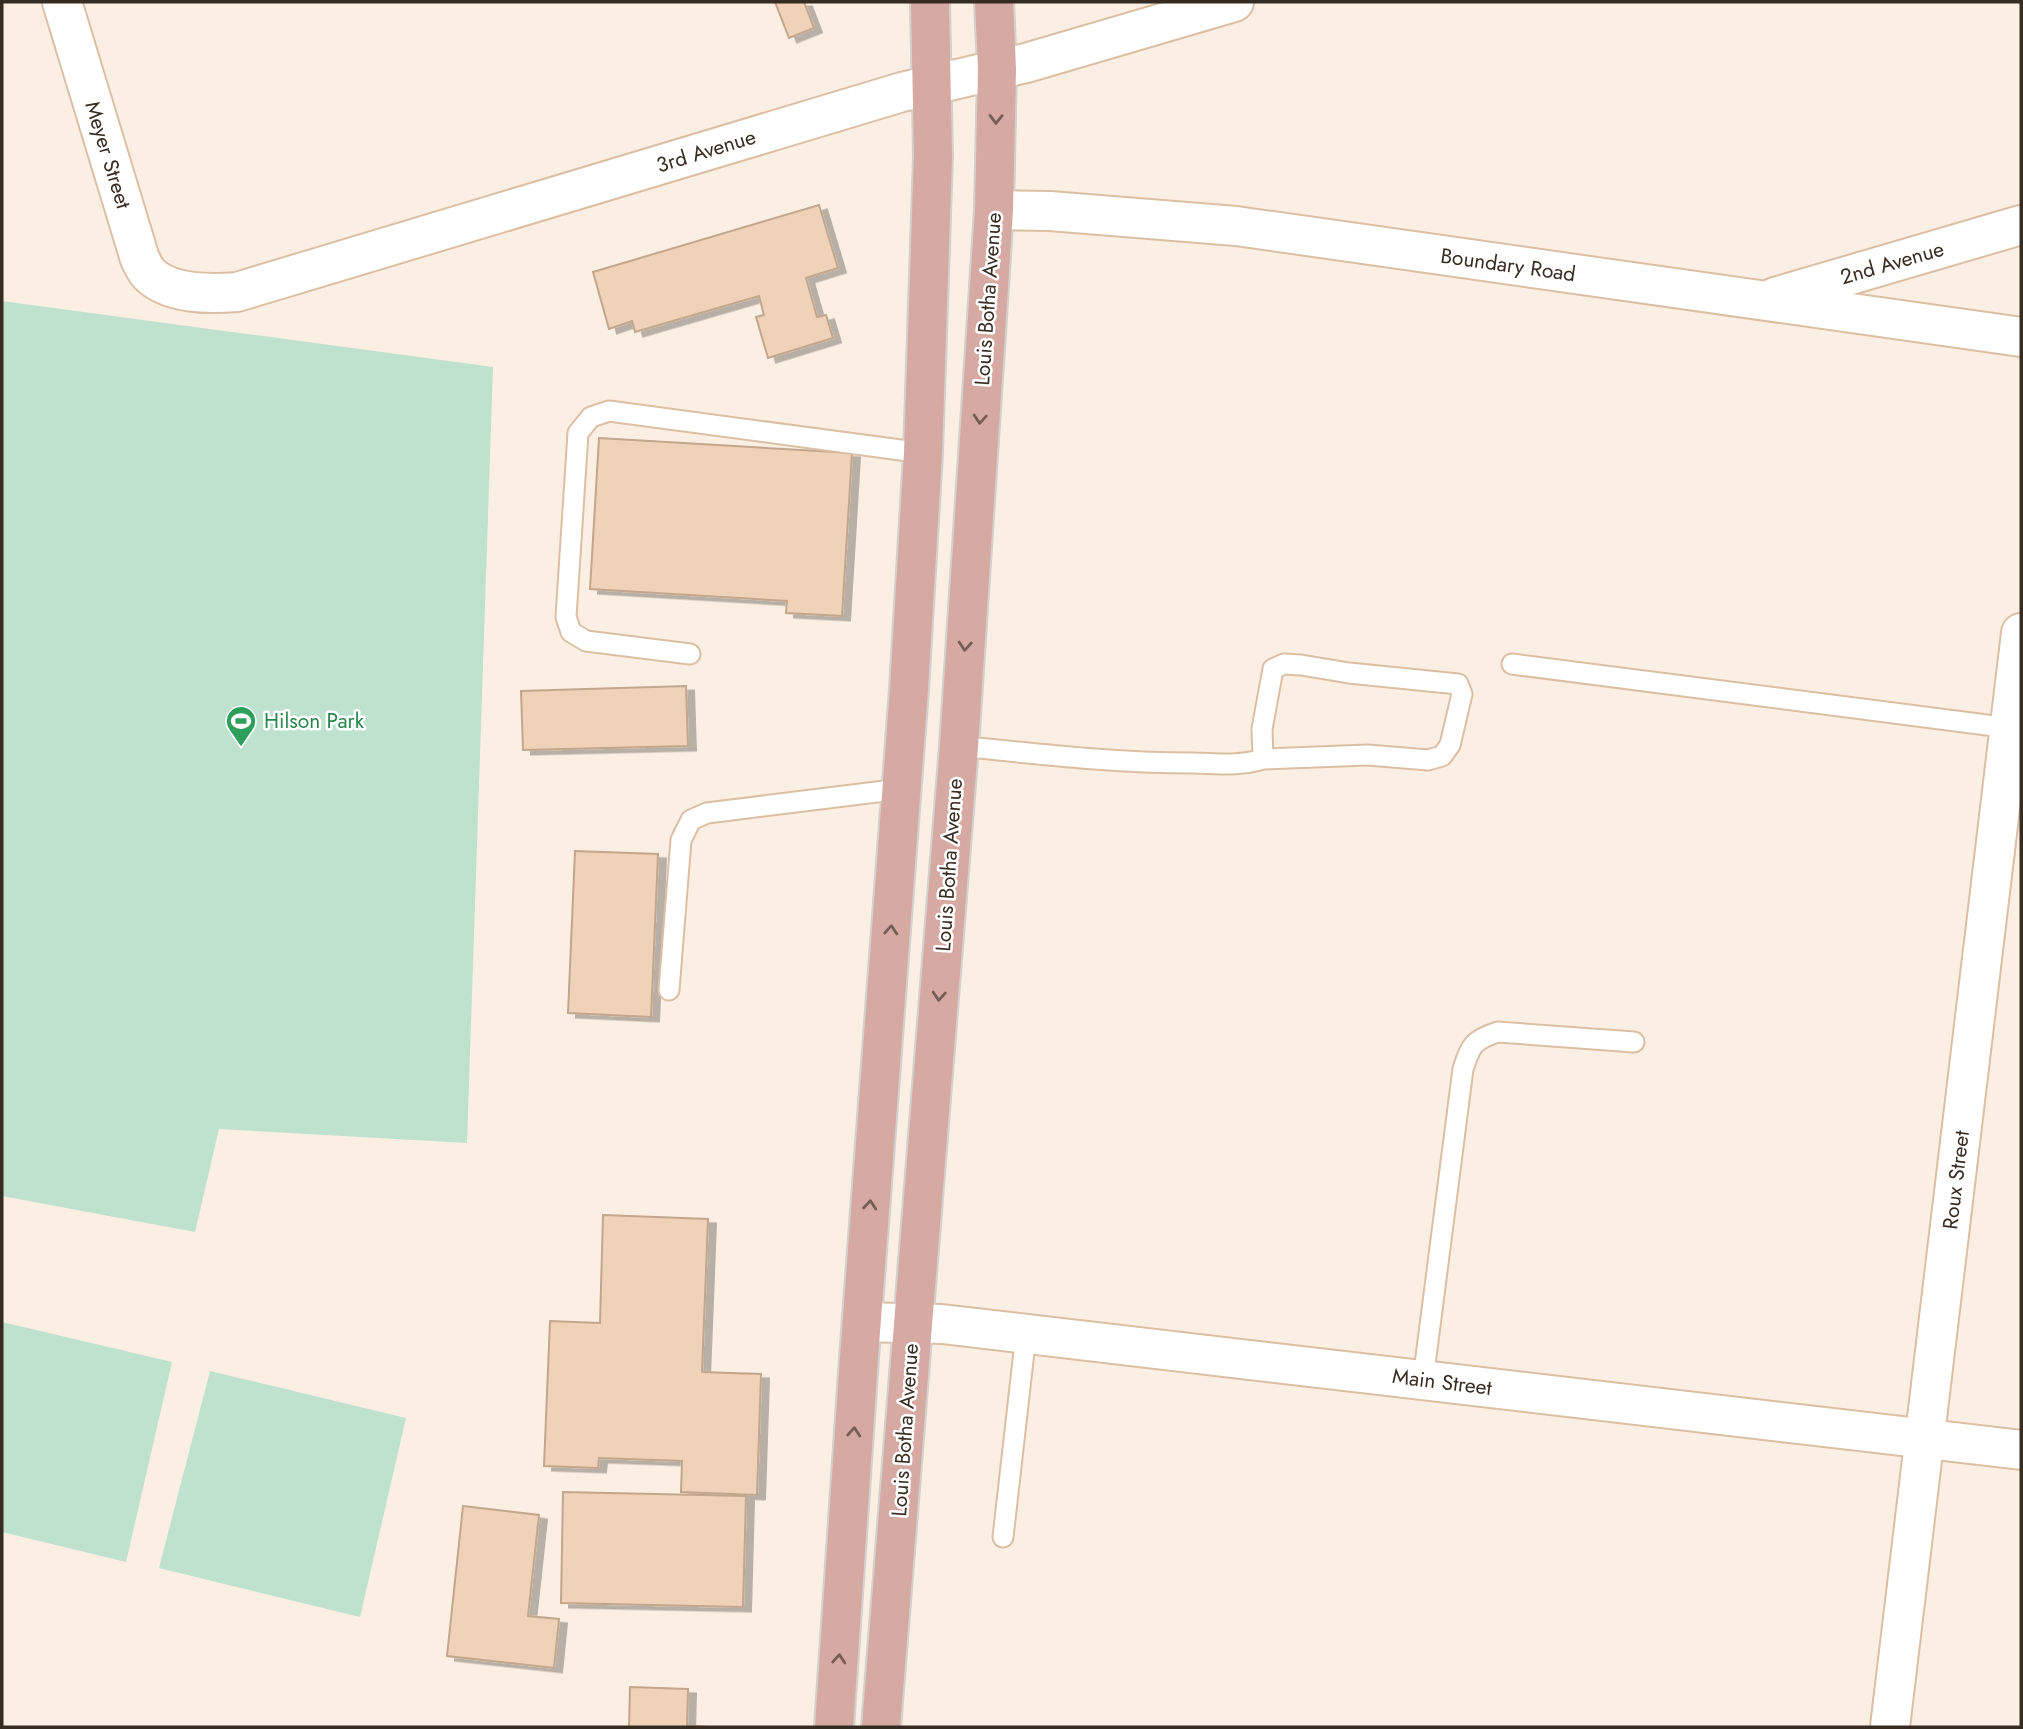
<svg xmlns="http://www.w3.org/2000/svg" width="2023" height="1729" font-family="Jost,sans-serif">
<defs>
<filter id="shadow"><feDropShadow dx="8" dy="4.5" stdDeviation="0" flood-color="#0004"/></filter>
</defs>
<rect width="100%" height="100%" fill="#fbefe4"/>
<g fill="#bee2cd">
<path d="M2 301 493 367 467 1143 219 1129 195 1232 2 1196Z"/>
<path d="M2 1322 172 1362 126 1562 2 1532Z"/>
<path d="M210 1371 406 1418 360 1617 159 1568Z"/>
</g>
<g fill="#efd2b7" stroke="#c2a78d" stroke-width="2" filter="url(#shadow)">
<path d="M775 2H804L814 28 789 38Z"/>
<path d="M819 205 838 268 806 278 817 317 826 315 833 338 768 358 756 317 764 315 759 296 635 332 632 321 609 329 593 272Z"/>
<path d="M599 438 852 453 842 616 786 613 787 601 590 589Z"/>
<path d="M686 686 688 746 523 750 521 691Z"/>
<path d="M575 851 658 854 651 1017 568 1013Z"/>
<path d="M603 1215 708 1219 702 1372 761 1374 757 1495 681 1492 682 1461 599 1458 598 1468 544 1466 550 1321 600 1323Z"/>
<path d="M563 1492 746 1496 743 1607 561 1603Z"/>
<path d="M463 1506 539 1515 528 1616 559 1619 554 1668 447 1656Z"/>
<path d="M630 1687 688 1689 687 1726 711 1727H629Z"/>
</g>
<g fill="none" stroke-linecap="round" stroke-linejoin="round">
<g stroke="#dbbfa4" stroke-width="23">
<g id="service">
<path d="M690 654 586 641 571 632 566 617 578 433 591 417 609 411 923 453"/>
<path d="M1512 664 2010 728"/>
<path d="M959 746C1037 754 1115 763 1194 763 1217 764 1241 766 1263 759L1262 729 1273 669 1284 664 1301 665 1349 673 1458 684 1462 694 1450 745 1442 756 1428 760 1368 755 1263 759"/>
<path d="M669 990 681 840 691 820 707 813 901 789"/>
<path d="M1423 1380 1463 1069C1471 1045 1473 1040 1498 1032L1634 1042"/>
<path d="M1003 1537 1026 1334"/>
</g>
</g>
<g stroke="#dbbfa4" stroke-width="42">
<g id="minor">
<path d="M62 2 140 259C143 264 145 270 149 274 170 295 210 294 237 292L902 92 1026 63 1234 2"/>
<path d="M994 210 1050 211 1236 226 2021 337"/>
<path d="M1775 297 2021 225"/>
<path d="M862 1322 942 1324 2021 1450"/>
<path d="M1890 1727 2021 633"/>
</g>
</g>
<g stroke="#d3d1ce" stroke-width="42">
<g id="primary">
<path d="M834 1727 859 1358 909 689 923 453 933 156 930 2"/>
<path d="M881 1727 959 746 994 210 997 69 994 2"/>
</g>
</g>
<use href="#service" stroke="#fff" stroke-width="19"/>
<use href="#minor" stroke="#fff" stroke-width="38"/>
<use href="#primary" stroke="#d6aaa3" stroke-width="38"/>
</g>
<defs><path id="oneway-chevron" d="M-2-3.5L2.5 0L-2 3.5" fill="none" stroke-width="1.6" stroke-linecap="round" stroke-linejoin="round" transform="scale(1.75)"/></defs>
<g stroke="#775e55">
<use href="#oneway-chevron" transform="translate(996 119) rotate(91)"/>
<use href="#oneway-chevron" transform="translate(980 419) rotate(94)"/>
<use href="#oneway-chevron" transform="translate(965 646) rotate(94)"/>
<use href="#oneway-chevron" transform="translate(891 930) rotate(-86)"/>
<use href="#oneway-chevron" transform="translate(939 996) rotate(94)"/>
<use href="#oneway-chevron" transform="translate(870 1205) rotate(-85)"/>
<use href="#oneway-chevron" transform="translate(854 1432) rotate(-86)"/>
<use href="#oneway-chevron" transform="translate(839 1659) rotate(-86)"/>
</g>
<defs>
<g id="stadium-pin" transform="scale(1.575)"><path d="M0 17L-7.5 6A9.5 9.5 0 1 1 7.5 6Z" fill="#2e9e5b" stroke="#fff"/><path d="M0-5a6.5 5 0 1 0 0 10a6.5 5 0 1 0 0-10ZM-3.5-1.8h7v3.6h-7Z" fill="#fff"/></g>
</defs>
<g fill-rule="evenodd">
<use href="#stadium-pin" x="241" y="721"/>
</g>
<g text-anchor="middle" stroke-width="5" stroke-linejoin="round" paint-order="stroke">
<g font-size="21" fill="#372c21" stroke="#fff">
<text transform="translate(706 151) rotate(-17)" y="7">3rd Avenue</text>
<text transform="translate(108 155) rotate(73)" y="7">Meyer Street</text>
<text transform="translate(1892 263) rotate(-16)" y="7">2nd Avenue</text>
<text transform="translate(1508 265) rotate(8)" y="7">Boundary Road</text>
<text transform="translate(988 299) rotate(-86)" y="7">Louis Botha Avenue</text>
<text transform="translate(949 865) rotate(-86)" y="7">Louis Botha Avenue</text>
<text transform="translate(1956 1180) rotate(-83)" y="7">Roux Street</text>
<text transform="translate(1442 1382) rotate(7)" y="7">Main Street</text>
<text transform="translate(905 1430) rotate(-86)" y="7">Louis Botha Avenue</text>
</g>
<g font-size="21" fill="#27864d" stroke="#fff" text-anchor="start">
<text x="264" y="728">Hilson Park</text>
</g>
</g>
<rect width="2023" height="1729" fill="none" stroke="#372c21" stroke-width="7"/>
</svg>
